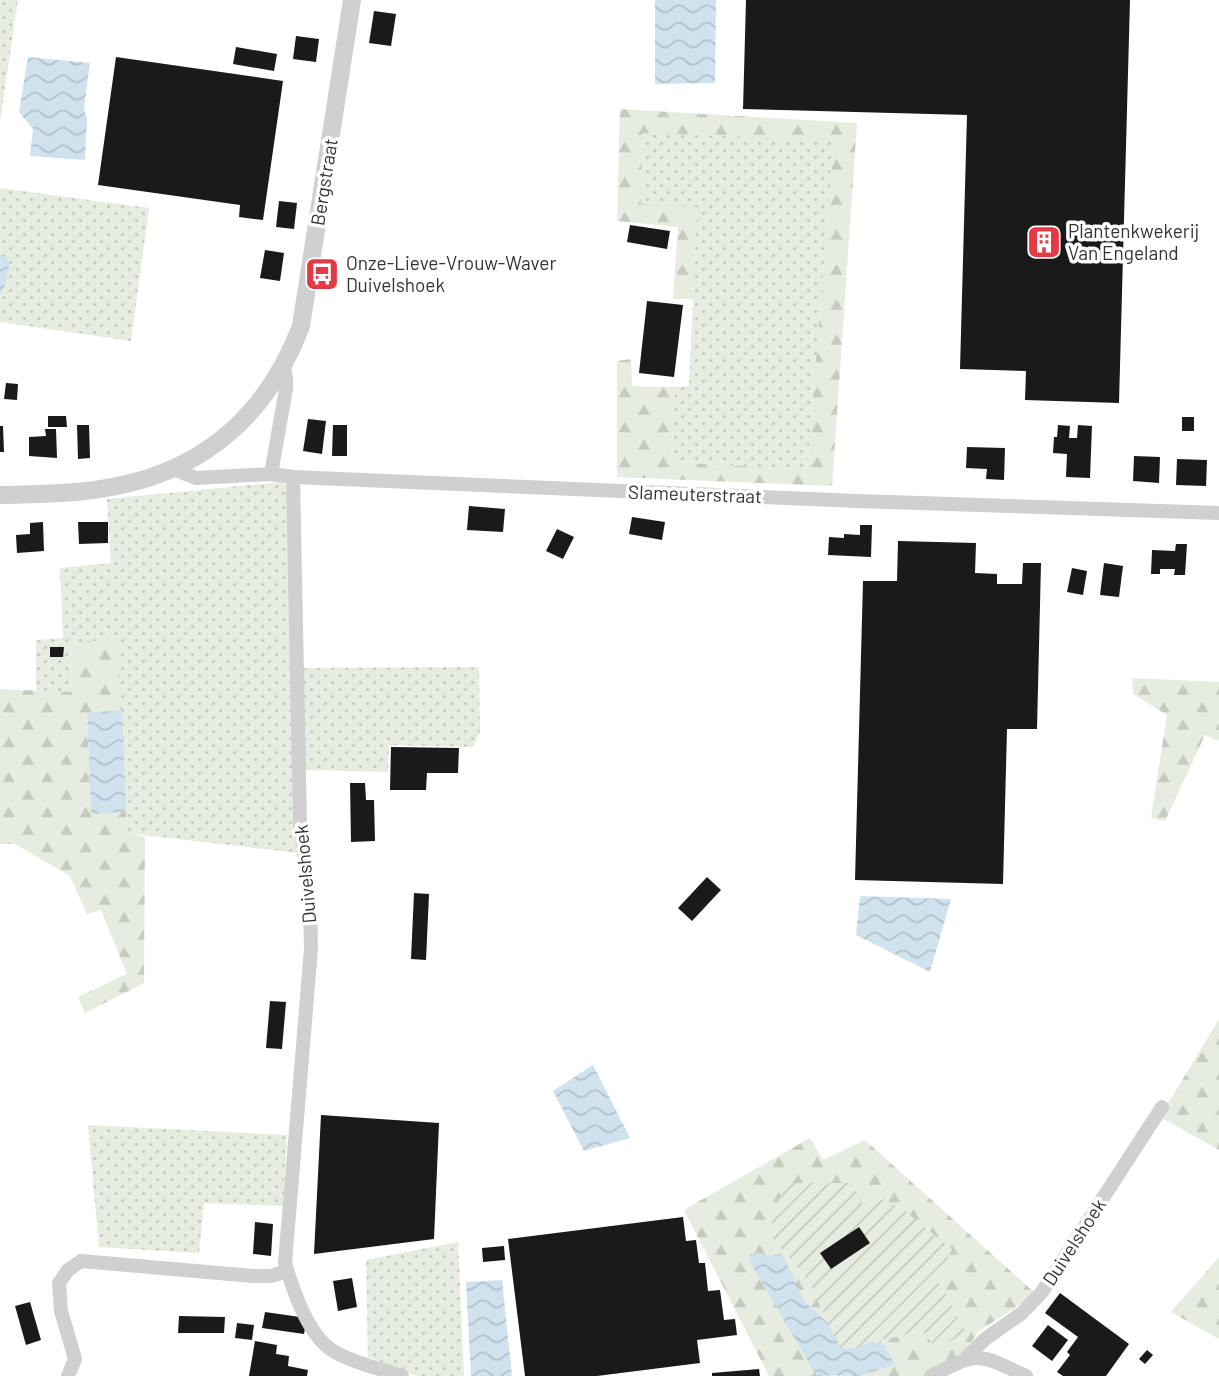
<svg xmlns="http://www.w3.org/2000/svg" width="1219" height="1376" font-family="Barlow,sans-serif">
<defs>
<pattern id="grass-dots" width="8" height="8" patternUnits="userSpaceOnUse" patternTransform="scale(1.75)"><rect width="8" height="8" fill="#e6ecdf"/><path d="M2 2h.1M6 6h.1" fill="none" stroke="#c6cbc0" stroke-width="1.8" stroke-linecap="round"/></pattern>
<pattern id="forest-firs" width="22" height="20" patternUnits="userSpaceOnUse" patternTransform="scale(1.75)"><rect width="22" height="20" fill="#e6ecdf"/><path d="M5 1l3.5 6h-7zM16 11l3.5 6h-7z" fill="#c6cbc0"/></pattern>
<pattern id="garden-furrows" width="10" height="10" patternUnits="userSpaceOnUse" patternTransform="scale(1.75)"><rect width="10" height="10" fill="#e6ecdf"/><path d="M-1 1l2-2M0 10L10 0M9 11l2-2" fill="none" stroke="#c6cbc0"/></pattern>
<pattern id="water-waves" width="16" height="10" patternUnits="userSpaceOnUse" patternTransform="scale(1.75)"><rect width="16" height="10" fill="#cfe2ee"/><path d="M0 5q4-4 8 0t8 0" fill="none" stroke="#b2c2cd"/></pattern>
</defs>
<rect width="100%" height="100%" fill="#fff"/>
<g fill="url(#grass-dots)">
<path d="M0 0H18L0 121Z"/>
<path d="M642 133 834 139 807 471 671 462 675 387 689 386 697 208 641 204Z"/>
<path d="M0 188 149 208 131 341 0 322Z"/>
<path d="M283 482 288 489 293 823 298 853 126 833 117 640 71 643 72 692 36 691V640L63 638 60 568 111 563 107 499Z"/>
<path d="M479 667 480 732 473 747 389 745 388 772 305 770 301 668Z"/>
<path d="M88 1125 287 1135 283 1206 204 1203 199 1253 99 1247Z"/>
<path d="M458 1242 464 1376H417L368 1357 366 1260Z"/>
</g>
<g fill="url(#forest-firs)">
<path d="M620 109 857 123 832 486 617 477V361L631 359 632 386 675 387 671 462 807 470 834 140 642 133 641 204 697 207 693 299H673L678 227 617 221Z"/>
<path d="M117 639 122 710 87 714 91 814 126 812 127 833 145 837 144 983 85 1013 78 997 127 974 101 910 87 914 70 876 15 844H0V689L72 692 71 643Z"/>
<path d="M1132 678 1219 682V741L1205 735 1165 821 1151 818 1167 715 1133 694Z"/>
<path d="M1219 1019V1150L1160 1117Z"/>
<path d="M810 1138 823 1160 865 1140 1036 1294 979 1331 965 1351 925 1376H851L881 1340 922 1331 937 1279 902 1209 883 1199 864 1208 769 1234 809 1282 828 1323 808 1334 832 1376H769L684 1210Z"/>
<path d="M1219 1257V1339L1171 1312Z"/>
</g>
<path fill="url(#garden-furrows)" d="M784 1183H852L864 1208 883 1199 902 1209 952 1249 937 1279 966 1331 938 1350 922 1331 881 1340 886 1366 851 1376 808 1333 828 1323 809 1282 769 1234Z"/>
<g fill="url(#water-waves)">
<path d="M655 0H716L715 83 655 84Z"/>
<path d="M28 57 90 63 84 108 87 119 85 160 30 156 33 129 19 112Z"/>
<path d="M0 255 9 259 10 262 5 285 0 294Z"/>
<path d="M122 710 126 812 91 814 87 713Z"/>
<path d="M860 896 951 899 930 972 856 935Z"/>
<path d="M593 1065 630 1138 584 1151 553 1091Z"/>
<path d="M762 1253 769 1256 782 1254 805 1302 826 1321 841 1348H858L872 1341 885 1346 895 1365 857 1376 816 1375 749 1260 751 1254Z"/>
<path d="M502 1280 512 1376H471L466 1282Z"/>
</g>
<g fill="#1a1a1a">
<path d="M746 0H1130L1119 403 1025 400 1026 371 960 369 967 115 743 109Z"/>
<path d="M374 11 396 14 391 46 369 43Z"/>
<path d="M296 36 319 39 316 62 293 59Z"/>
<path d="M236 47 277 54 274 71 233 64Z"/>
<path d="M116 57 283 81 263 220 239 217 240 205 98 185Z"/>
<path d="M279 201 297 203 294 229 276 227Z"/>
<path d="M630 225 670 231 667 249 627 242Z"/>
<path d="M265 250 284 253 280 281 260 278Z"/>
<path d="M647 301 683 305 674 377 639 373Z"/>
<path d="M6 383 18 384 17 400 4 399Z"/>
<path d="M48 416H66L67 427H48Z"/>
<rect x="1182" y="417" width="12" height="14"/>
<path d="M308 419 326 421 322 454 303 451Z"/>
<path d="M77 425H89L90 458 78 459Z"/>
<path d="M333 425H347V456H332Z"/>
<path d="M1058 425 1070 426 1069 438H1077L1078 425 1092 426 1090 478 1066 477 1067 454 1053 453 1054 437H1057Z"/>
<path d="M0 426H3L4 452H0Z"/>
<path d="M45 429H56L57 458 29 456V437L46 436Z"/>
<path d="M967 447 1005 448 1004 480 986 479 987 469 966 468Z"/>
<path d="M1134 456 1160 457 1159 483 1133 481Z"/>
<path d="M1177 459 1207 460 1206 486 1176 485Z"/>
<path d="M469 506 505 509 503 532 467 530Z"/>
<path d="M632 517 665 522 662 540 629 534Z"/>
<path d="M43 522 44 551 17 553 16 535 30 534V523Z"/>
<path d="M78 522H108V543L79 544Z"/>
<path d="M860 525H872L871 557 828 555 829 537 844 538V534L860 535Z"/>
<path d="M557 529 574 537 563 559 546 551Z"/>
<path d="M898 541 976 543 975 573 997 574V584H1022L1023 563H1041L1037 729H1007L1003 884 855 880 863 581H897Z"/>
<path d="M1176 544H1187L1185 575H1174L1175 569H1160V574H1151L1152 550 1175 551Z"/>
<path d="M1104 563 1123 566 1119 597 1100 595Z"/>
<path d="M1072 568 1087 571 1083 595 1067 592Z"/>
<path d="M50 647H64L63 657H50Z"/>
<path d="M391 747 459 748 458 773H427L426 790H390Z"/>
<path d="M350 783H365L366 800H374L375 841 351 842Z"/>
<path d="M707 877 721 890 692 921 678 908Z"/>
<path d="M414 893 429 894 426 960 411 959Z"/>
<path d="M270 1001 286 1002 282 1049 266 1048Z"/>
<path d="M321 1115 439 1123 434 1239 314 1254Z"/>
<path d="M683 1217 686 1241 696 1240 699 1263H705L708 1291 720 1290 724 1320 735 1319 737 1335 697 1340 700 1363 597 1376H525L508 1239Z"/>
<path d="M255 1222 273 1224 271 1256 253 1254Z"/>
<path d="M859 1227 870 1243 831 1269 820 1253Z"/>
<path d="M504 1246 505 1260 483 1262 482 1248Z"/>
<path d="M352 1278 357 1307 338 1311 333 1281Z"/>
<path d="M1060 1293 1129 1344 1106 1376H1063L1057 1372 1070 1355 1067 1352 1078 1337 1045 1313Z"/>
<path d="M30 1302 41 1340 26 1345 15 1306Z"/>
<path d="M265 1312 307 1318 304 1334 262 1328Z"/>
<path d="M179 1316 225 1317 224 1333H178Z"/>
<path d="M237 1323 254 1325 252 1340 235 1338Z"/>
<path d="M1048 1325 1068 1340 1052 1361 1032 1346Z"/>
<path d="M255 1341 277 1345 276 1354 289 1356 288 1366 308 1370 307 1376H249Z"/>
<path d="M1147 1350 1153 1355 1145 1364 1139 1359Z"/>
<path d="M759 1369 760 1376H712V1373Z"/>
</g>
<g fill="none" stroke-linecap="round" stroke-linejoin="round">
<g stroke="#d0d0d0" stroke-width="14">
<path d="M173 469 196 478 271 474 293 477 857 501 1219 513"/>
<path d="M271 474 286 389V377L284 368"/>
<path d="M293 477 300 823 310 899 311 949 285 1263C293 1290 308 1337 335 1352 353 1363 382 1369 402 1376"/>
<path d="M966 1358 985 1339 1022 1313 1042 1292 1162 1107"/>
<path d="M68 1376 75 1359 61 1311 59 1283 68 1270 81 1261 253 1276H271L287 1271"/>
<path d="M931 1376C980 1351 977 1353 1026 1376"/>
</g>
<path stroke="#d0d0d0" stroke-width="18" d="M0 495C38 494 79 494 117 486 208 468 269 411 301 326L352 0"/>
</g>
<defs>
<g id="building-square" transform="scale(1.75)"><rect x="-9" y="-9" width="18" height="18" rx="4" fill="#e63946" stroke="#fff"/><path d="M-4-6H4V6H1V3H-1V6H-4ZM-2.5-4.3h1.7v1.8h-1.7ZM.8-4.3h1.7v1.8H.8ZM-2.5-1h1.7V.8h-1.7ZM.8-1h1.7V.8H.8Z" fill="#fff"/></g>
<g id="bus-square" transform="scale(1.75)"><rect x="-9" y="-9" width="18" height="18" rx="4" fill="#e63946" stroke="#fff"/><path d="M-5-6H5V4H4V6H2V4H-2V6H-4V4H-5ZM-3.5-4V0h7V-4ZM-3.5 1.2v1.5H-2V1.2ZM2 1.2v1.5H3.5V1.2Z" fill="#fff"/></g>
</defs>
<g fill-rule="evenodd">
<use href="#building-square" x="1044" y="242"/>
<use href="#bus-square" x="322" y="274"/>
</g>
<g text-anchor="middle" stroke-width="7" stroke-linejoin="round" paint-order="stroke">
<g font-size="19" fill="#333" stroke="#fff">
<text transform="translate(324 182) rotate(-81)" y="7">Bergstraat</text>
<text transform="translate(695 494) rotate(2)" y="7">Slameuterstraat</text>
<text transform="translate(305 874) rotate(-95)" y="7">Duivelshoek</text>
<text transform="translate(1074 1242) rotate(-57)" y="7">Duivelshoek</text>
</g>
<g font-size="19" fill="#333" stroke="#fff" text-anchor="start">
<text x="1068" y="238">Plantenkwekerij<tspan x="1068" dy="22">Van Engeland</tspan></text>
<text x="346" y="270">Onze-Lieve-Vrouw-Waver<tspan x="346" dy="22">Duivelshoek</tspan></text>
</g>
</g>
</svg>
